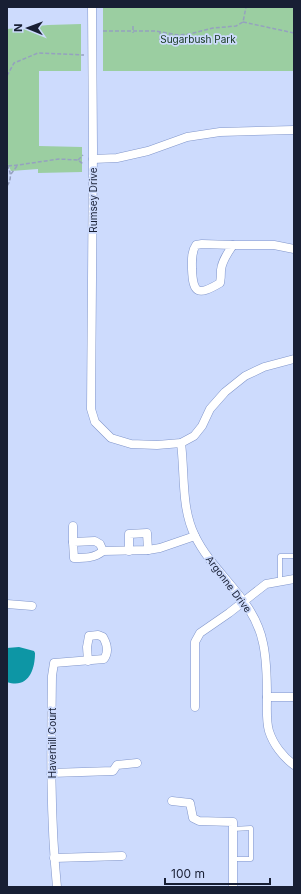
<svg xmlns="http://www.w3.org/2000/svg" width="301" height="894" font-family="Inter,sans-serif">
<rect width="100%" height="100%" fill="#cddbfd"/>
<g fill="#9bcea1">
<rect x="103" y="7" width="191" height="64"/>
<path d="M81 24V71H39V146L82 147V172L38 173V169L11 171 7 162V29L48 25Z"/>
</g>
<path fill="#0d96a5" d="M19 647 34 651 35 653C35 670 28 689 7 682V648Z"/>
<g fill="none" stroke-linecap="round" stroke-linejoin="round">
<g stroke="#8196cb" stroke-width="5">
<g id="lane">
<path d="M280 581V556H294"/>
<path d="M233 829 251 828V859H233"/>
</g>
</g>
<g stroke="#8196cb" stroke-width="9">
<g id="street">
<path d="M92 7 93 149 91 409 95 422 111 438 131 444 157 445 181 443 194 436 202 426 210 409 225 392 245 376 264 367 294 359"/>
<path d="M93 159 117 158 148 151 187 137 220 132 294 130"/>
<path d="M202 244 233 245C228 253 222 260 221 270 221 275 221 278 220 283 198 296 193 294 192 269 192 261 191 252 196 245Z"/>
<path d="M233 245H274L294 249"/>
<path d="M181 443C185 474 181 508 195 536 214 575 254 598 263 643 267 661 267 680 267 698 267 709 266 721 269 731 273 744 283 757 294 765"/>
<path d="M73 526V542"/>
<path d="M103 551C95 558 85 558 74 558L73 542 95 541 100 544 103 551 148 550 160 548 195 536"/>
<path d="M129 551V534L147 533 148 550"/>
<path d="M7 604 32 606"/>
<path d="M267 697H294"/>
<path d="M195 707V642L200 633 229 613 266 584 294 579"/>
<path d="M51 773 113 771 117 765 137 763"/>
<path d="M172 801 190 803 193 818 199 821 233 822V887"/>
<path d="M54 858 122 856"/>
<path d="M57 887C50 817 51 746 52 676L54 663 104 659C109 652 107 644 103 637L98 635 89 636 87 647 88 661"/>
</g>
</g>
<g stroke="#95a1bf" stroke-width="1.5" stroke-dasharray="4 2" stroke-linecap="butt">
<path d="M243 22 294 33"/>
<path d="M133 26V33"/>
<path d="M103 31H156L178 35 190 34 213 28 236 26 243 22 246 7"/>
<path d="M169 34 176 44"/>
<path d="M160 40V32"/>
<path d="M7 76 14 63 38 53 84 55"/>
<path d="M78 160 83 155"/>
<path d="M7 165C11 172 12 179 7 186"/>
<path d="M8 166 18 165 59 159 78 160 83 164"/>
<path d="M11 174 17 166"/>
</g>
<use href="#lane" stroke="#fff" stroke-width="4"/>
<use href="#street" stroke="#fff" stroke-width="8"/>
</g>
<g text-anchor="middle" stroke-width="3.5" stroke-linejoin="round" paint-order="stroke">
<g font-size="10" fill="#123419" stroke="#cddbfd">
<text x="198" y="43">Sugarbush Park</text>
</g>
<g font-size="10" fill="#181f34" stroke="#cddbfd">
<text transform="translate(93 200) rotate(-90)" y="4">Rumsey Drive</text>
<text transform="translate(229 584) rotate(53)" y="4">Argonne Drive</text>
<text transform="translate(52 743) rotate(-90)" y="4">Haverhill Court</text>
</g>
</g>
<rect width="301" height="894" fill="none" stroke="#181f34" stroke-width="16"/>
<g transform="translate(28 28) rotate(271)" stroke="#cddbfd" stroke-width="3" paint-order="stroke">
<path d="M0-3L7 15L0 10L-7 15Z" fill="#181f34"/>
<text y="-6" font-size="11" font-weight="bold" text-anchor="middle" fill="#181f34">N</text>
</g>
<path d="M165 878v6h105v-6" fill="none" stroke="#181f34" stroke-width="2"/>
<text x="171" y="878" font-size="12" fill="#181f34" stroke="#cddbfd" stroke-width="3" paint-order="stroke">100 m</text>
</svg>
